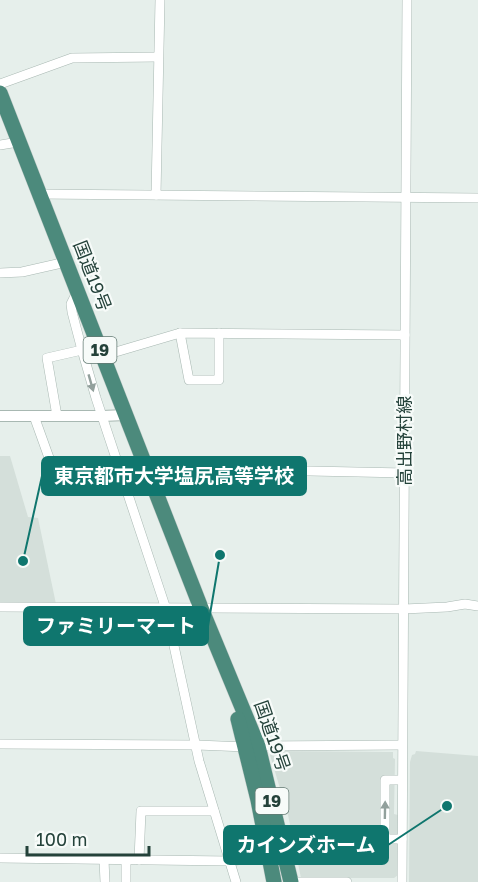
<svg xmlns="http://www.w3.org/2000/svg" width="478" height="882" font-family="'Golos Text','Noto Sans JP',sans-serif">
<rect width="100%" height="100%" fill="#e6efeb"/>
<g fill="#d4dfda">
<path d="M0 456H10L28 517 38 518 56 604H0Z"/>
<path d="M273 751 393 752V758L395 759 394 814 398 815V875L394 878H301L288 815 270 755Z"/>
<path d="M416 751 478 756V882H409L410 762 412 755 415 754Z"/>
</g>
<g fill="none" stroke-linecap="round" stroke-linejoin="round">
<g stroke="#a8b8b2" stroke-width="10">
<g id="minor">
<path d="M0 84 72 58 158 57"/>
<path d="M0 145 18 142"/>
<path d="M38 194 478 198"/>
<path d="M156 195 160 0"/>
<path d="M0 273 22 272 66 262"/>
<path d="M79 295 74 298 71 304 72 312 82 350 96 398 166 609 199 761 236 882"/>
<path d="M180 333 189 380H219V333"/>
<path d="M102 356 180 333 405 335"/>
<path d="M34 416 57 480"/>
<path d="M57 416 47 358 82 350"/>
<path d="M148 472 156 470 310 471 405 473"/>
<path d="M0 607 404 609 447 607 465 604 478 606"/>
<path d="M0 744 197 745 246 747"/>
<path d="M258 746 402 745"/>
<path d="M402 780H385V839H402"/>
<path d="M0 858 229 861 269 857"/>
<path d="M104 860 105 882"/>
<path d="M126 860V882"/>
<path d="M139 860 141 811H214"/>
<path d="M297 882H347"/>
<path d="M402 882 407 0"/>
</g>
</g>
<g stroke="#a8b8b2" stroke-width="12">
<path id="tertiary" d="M0 416H102L126 415"/>
</g>
<g stroke="#c2cac8" stroke-width="16">
<g id="trunk">
<path d="M0 93 201 608 258 746 291 882"/>
<path d="M238 719 258 800 274 882"/>
</g>
</g>
<use href="#minor" stroke="#fff" stroke-width="9"/>
<use href="#tertiary" stroke="#fff" stroke-width="10"/>
<use href="#trunk" stroke="#4c8a7c" stroke-width="15"/>
</g>
<defs><path id="oneway-solid" d="M-6-.8H1V-3.2L6.5 0L1 3.2V.8H-6Z" transform="scale(1.5)"/></defs>
<g fill="#92a09c">
<use href="#oneway-solid" transform="translate(91 383) rotate(74)"/>
<use href="#oneway-solid" transform="translate(385 810) rotate(-89)"/>
</g>
<g text-anchor="middle" stroke-width="4.5" stroke-linejoin="round" paint-order="stroke">
<g fill="#f7fbf9" stroke="#637a73" stroke-width="1.5">
<rect x="83.5" y="337" width="33" height="26" rx="4.5"/>
<rect x="255.5" y="788" width="33" height="26" rx="4.5"/>
</g>
<g font-size="16" font-weight="bold" fill="#24423a">
<text x="100" y="356">19</text>
<text x="272" y="807">19</text>
</g>
<g font-size="18" fill="#24423a" stroke="#f7fbf9">
<text transform="translate(92 276) rotate(69)" y="6">国道19号</text>
<text transform="translate(405 441) rotate(-90)" y="6">高出野村線</text>
<text transform="translate(272 736) rotate(71)" y="6">国道19号</text>
</g>
</g>
<path fill="none" stroke="#0f766e" stroke-width="2" d="M23 561L42 476M220 555L208 626M447 806L388 845"/>
<g fill="#0f766e" stroke="#f7fbf9" stroke-width="2">
<circle cx="23" cy="561" r="6"/>
<circle cx="220" cy="555" r="6"/>
<circle cx="447" cy="806" r="6"/>
</g>
<g fill="#0f766e" stroke="#0f766e" stroke-width="2">
<rect x="42" y="457" width="264" height="38" rx="6"/>
<rect x="24" y="607" width="184" height="38" rx="6"/>
<rect x="224" y="826" width="164" height="38" rx="6"/>
</g>
<g font-size="20" text-anchor="middle" font-weight="bold" fill="#fff">
<text x="174" y="483">東京都市大学塩尻高等学校</text>
<text x="116" y="633">ファミリーマート</text>
<text x="306" y="852">カインズホーム</text>
</g>
<path d="M27 846v9h122v-9" fill="none" stroke="#24423a" stroke-width="3"/>
<text x="36" y="846" font-size="18" fill="#24423a" stroke="#f7fbf9" stroke-width="4.5" paint-order="stroke">100 m</text>
</svg>
